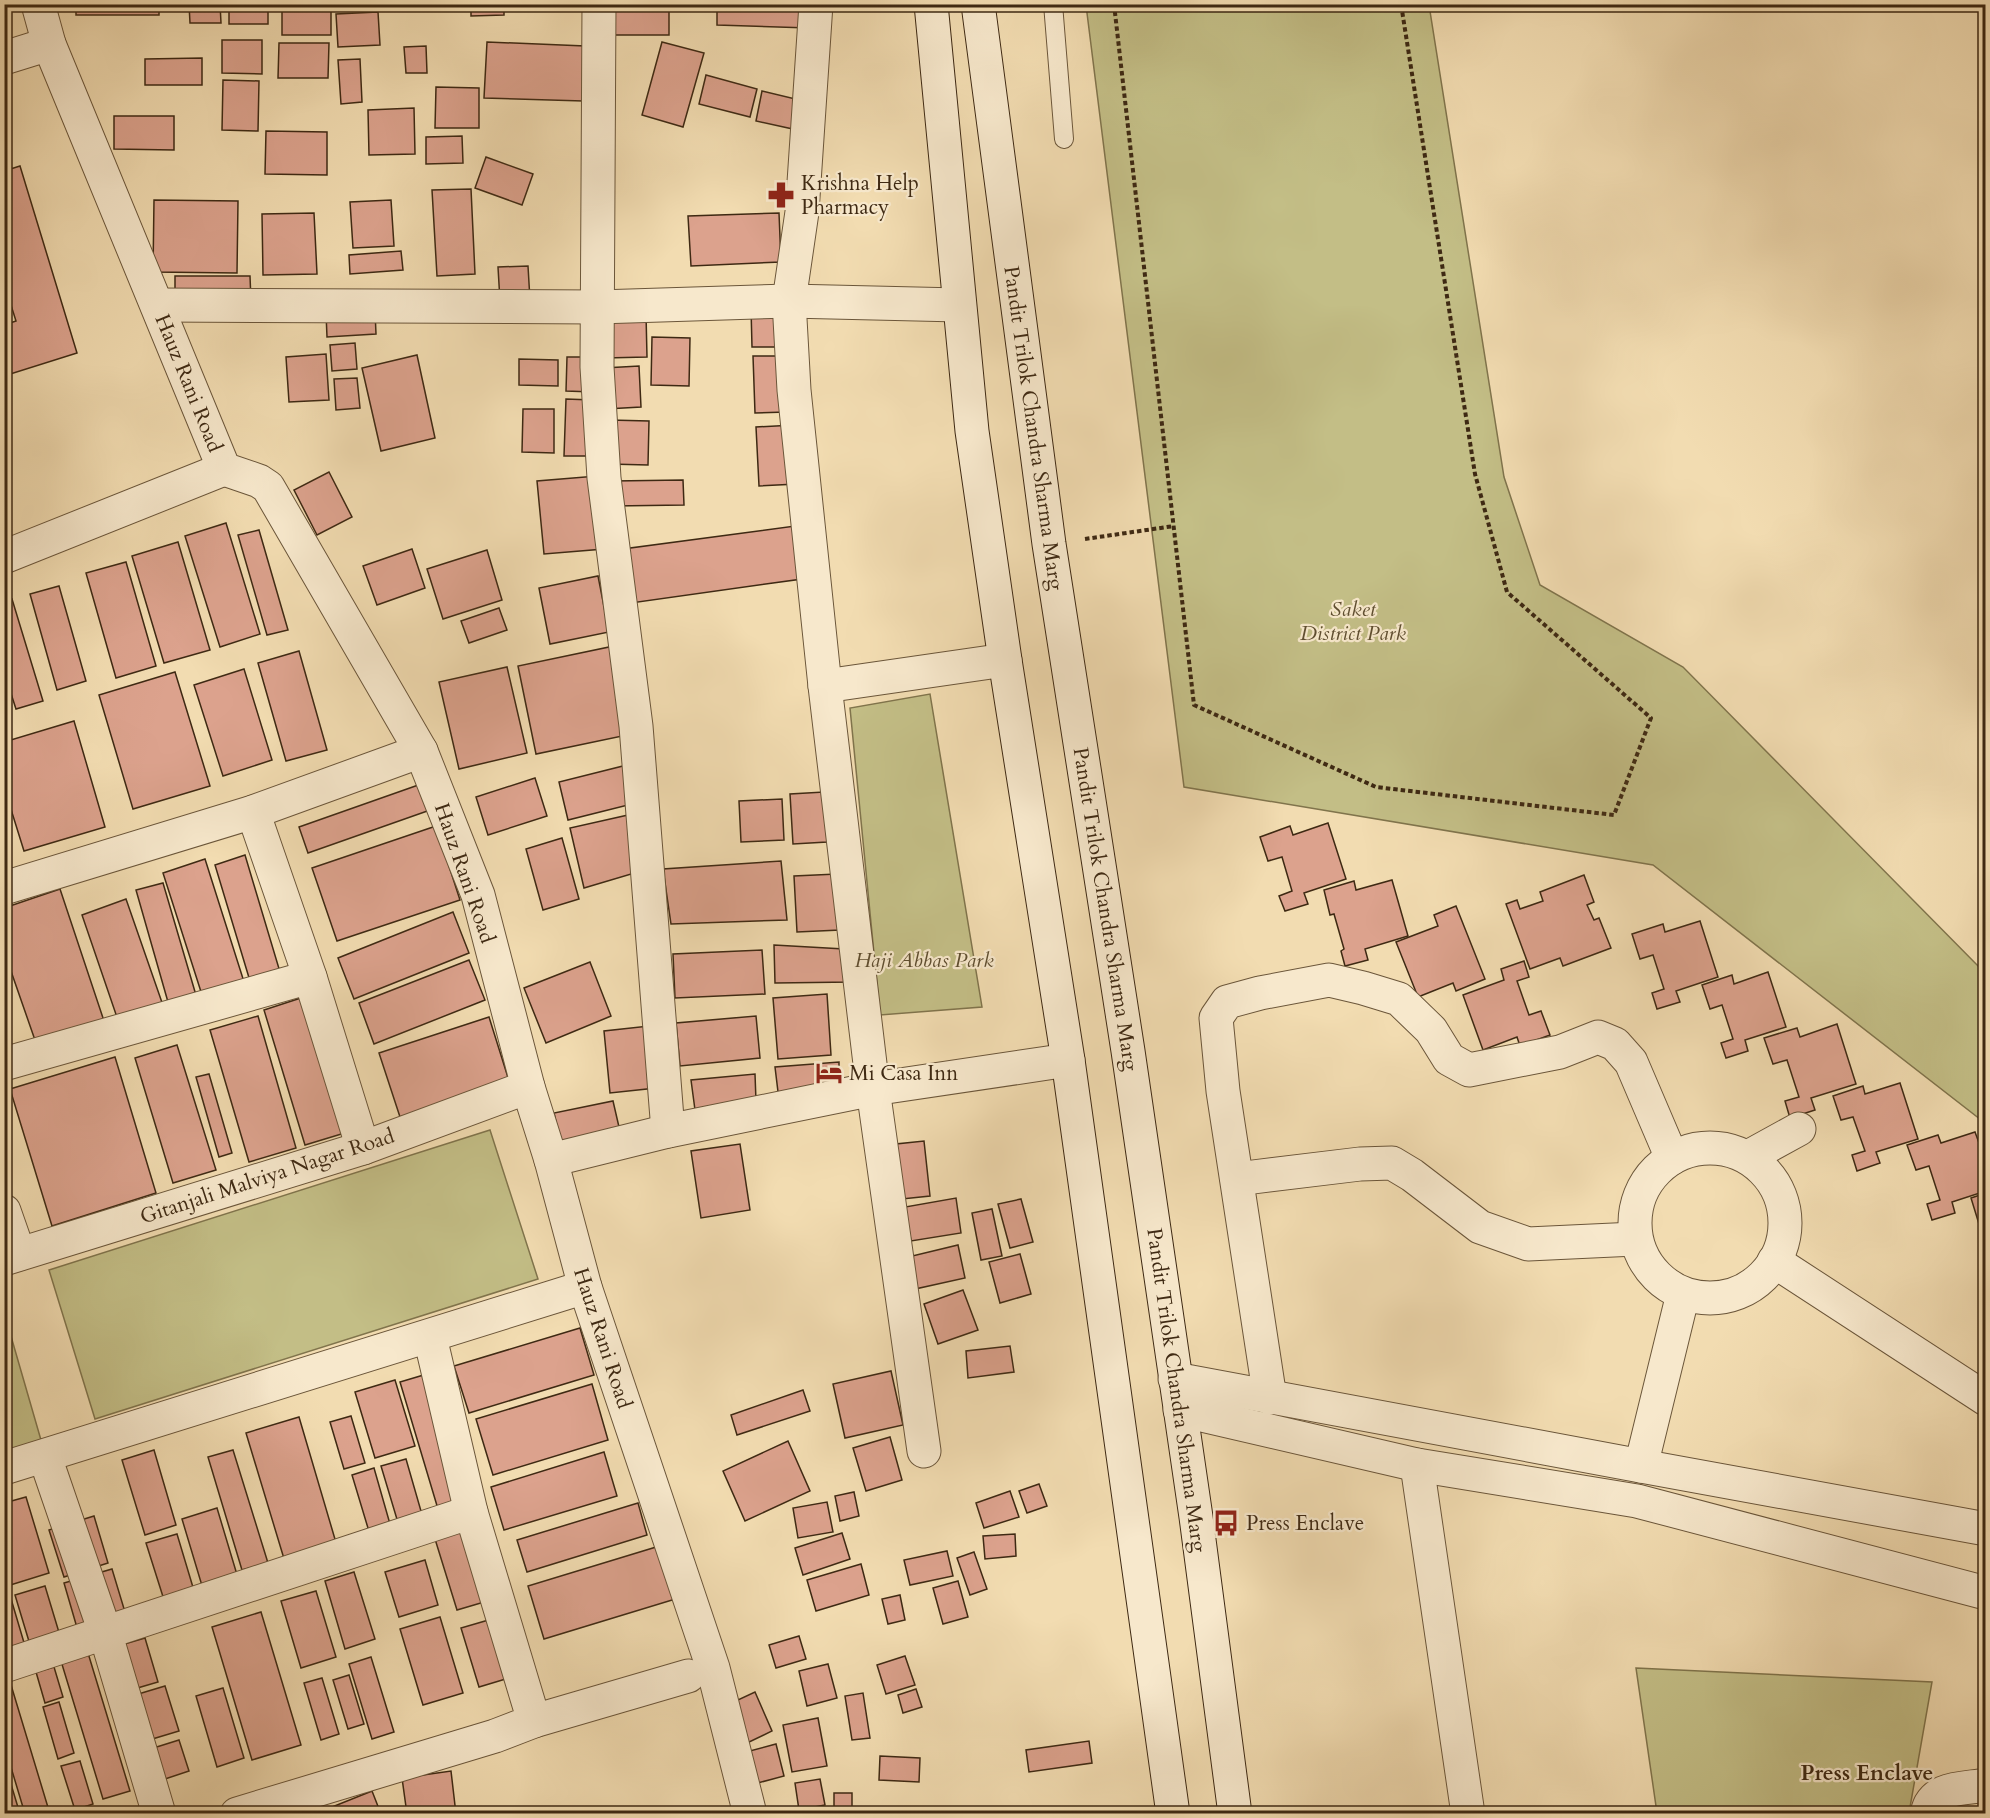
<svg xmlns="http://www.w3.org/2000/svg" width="1990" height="1818" font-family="Cardo,serif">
<rect width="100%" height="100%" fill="#f2dcb1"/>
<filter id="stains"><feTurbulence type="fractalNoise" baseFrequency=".00333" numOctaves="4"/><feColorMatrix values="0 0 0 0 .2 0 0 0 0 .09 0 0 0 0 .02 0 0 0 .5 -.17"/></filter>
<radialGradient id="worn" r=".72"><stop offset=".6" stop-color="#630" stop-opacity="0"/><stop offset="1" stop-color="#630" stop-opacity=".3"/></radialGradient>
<g fill="#c3be86" stroke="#80744c" stroke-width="1.5">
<path d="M1086 5H1429L1504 477 1540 585 1683 667 1985 973V1123L1653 865 1184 787Z"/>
<path d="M930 694 982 1007 880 1015 850 708Z"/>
<path d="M490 1130 538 1279 95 1419 49 1270Z"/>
<path d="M4 1312 43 1447 4 1458Z"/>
<path d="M1636 1668 1932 1682 1909 1813H1657Z"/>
</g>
<g fill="#dca28d" stroke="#3e2913" stroke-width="1.5">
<rect x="76" y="4" width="83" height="11"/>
<path d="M189 4H220L221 23H190Z"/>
<rect x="229" y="4" width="39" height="20"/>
<rect x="282" y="4" width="49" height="31"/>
<path d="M471 4H504V15L471 16Z"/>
<path d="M611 4H669V35H612Z"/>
<path d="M717 4H810L809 28 717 25Z"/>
<path d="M378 12 380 45 338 47 336 14Z"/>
<path d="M222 40H262V74L222 73Z"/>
<path d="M487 42 585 46 583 101 484 98Z"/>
<path d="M662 42 704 53 683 127 642 115Z"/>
<path d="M279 43H329L328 78H278Z"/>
<path d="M426 46 427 73H406L404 47Z"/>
<path d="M202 58V85H145V59Z"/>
<path d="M360 59 362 102 341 104 338 60Z"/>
<path d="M706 75 757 89 750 117 699 104Z"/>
<path d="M223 80 259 81 258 131 222 130Z"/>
<path d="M436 87 479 88V128H435Z"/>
<path d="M762 91 808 102 802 131 756 121Z"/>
<path d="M414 108 415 154 369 155 368 110Z"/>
<path d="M114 116H174V150L114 149Z"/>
<path d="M266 131 327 132V175L265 174Z"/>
<path d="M462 136 463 163 426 164V137Z"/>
<path d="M486 157 533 174 522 205 475 188Z"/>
<path d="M20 166 77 353 4 376V325L16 321 4 283V171Z"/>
<path d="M471 189 475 274 437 276 432 190Z"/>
<path d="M154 200 238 201 237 273 153 272Z"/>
<path d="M391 200 394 246 353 248 350 202Z"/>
<path d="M314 213 317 274 263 275 262 214Z"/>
<path d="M779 213 781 262 691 266 688 216Z"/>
<path d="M401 251 403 270 350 274 349 255Z"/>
<path d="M528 266 530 300 500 301 498 267Z"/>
<path d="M175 276H250L251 301 175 302Z"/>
<path d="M751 308H782V347H752Z"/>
<path d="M375 311 376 334 327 337 326 313Z"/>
<path d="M646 314 647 357 604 358 602 315Z"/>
<path d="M652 337 690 338 689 386 651 385Z"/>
<path d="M355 343 357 369 332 371 330 345Z"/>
<path d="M326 354 329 400 289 402 286 357Z"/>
<path d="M417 355 435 438 381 451 362 368Z"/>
<path d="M753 356H786V412L755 413Z"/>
<path d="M567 357H594L593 392 566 391Z"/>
<path d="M519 359 558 360V386L519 385Z"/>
<path d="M639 366 641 407 606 409 604 368Z"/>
<path d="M357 378 360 408 336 410 334 379Z"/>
<path d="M566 399 592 400 591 456H564Z"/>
<path d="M523 409H554V453L522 452Z"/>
<path d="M609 420 649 421 648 465 609 464Z"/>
<path d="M794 425 797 484 759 486 756 427Z"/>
<path d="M329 472 352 517 317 535 294 490Z"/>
<path d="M597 476 604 549 544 554 537 481Z"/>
<path d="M683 480 684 505 613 506V481Z"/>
<path d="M226 523 260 634 220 647 185 536Z"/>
<path d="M795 526 802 579 631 603 623 549Z"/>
<path d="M259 530 288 630 267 635 238 535Z"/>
<path d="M178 542 210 650 164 663 132 556Z"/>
<path d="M412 549 425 588 377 605 363 566Z"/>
<path d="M487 550 502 600 443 619 427 569Z"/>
<path d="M126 562 156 666 116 678 86 573Z"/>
<path d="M598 576 609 632 550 644 539 588Z"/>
<path d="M59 586 86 681 57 690 30 594Z"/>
<path d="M12 599 43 701 16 709 4 672V601Z"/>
<path d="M499 608 507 630 469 643 461 621Z"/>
<path d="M614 646 632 734 536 754 518 666Z"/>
<path d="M299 651 327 750 286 761 258 663Z"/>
<path d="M507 667 527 753 459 769 439 682Z"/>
<path d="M244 669 272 760 223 776 194 685Z"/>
<path d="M175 672 210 786 133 809 99 695Z"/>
<path d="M74 721 105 827 24 851 4 787V742Z"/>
<path d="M631 764 640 802 568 820 559 782Z"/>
<path d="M535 778 547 816 488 835 476 797Z"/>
<path d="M424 783 433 809 308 853 299 827Z"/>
<path d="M824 792 827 842 793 844 790 794Z"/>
<path d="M782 799 784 840 741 842 739 801Z"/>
<path d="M637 813 638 872 584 888 570 828Z"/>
<path d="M1328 823 1346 879 1304 893 1308 904 1285 911 1279 896 1292 891 1282 857 1268 861 1260 837 1290 826 1293 835Z"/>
<path d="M436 826 460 900 337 941 312 868Z"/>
<path d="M562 838 579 899 543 910 526 849Z"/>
<path d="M245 855 280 972 250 981 215 865Z"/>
<path d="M205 859 245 985 203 998 163 873Z"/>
<path d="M781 861 787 920 671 924 663 869Z"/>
<path d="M837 874 840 930 797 932 794 876Z"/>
<path d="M1584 875 1594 902 1587 905 1594 920 1599 918 1611 948 1563 966 1560 958 1530 969 1506 904 1517 900 1520 909 1543 901 1540 892Z"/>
<path d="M1392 880 1408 936 1365 949 1368 960 1345 966 1341 951 1344 949 1334 914 1330 915 1324 890 1354 881 1356 890Z"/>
<path d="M163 883 198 1002 170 1009 136 890Z"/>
<path d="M60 889 104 1021 36 1043 4 951V908Z"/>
<path d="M126 899 166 1014 121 1029 82 915Z"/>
<path d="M1456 906 1485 979 1456 991 1453 983 1418 997 1396 942 1438 926 1434 915Z"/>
<path d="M453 912 469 953 354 999 338 958Z"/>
<path d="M1700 921 1718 977 1676 991 1680 1002 1657 1009 1652 993 1664 989 1653 955 1640 959 1632 934 1663 924 1665 932Z"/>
<path d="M774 945 844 949 852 982 775 983Z"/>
<path d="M762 950 765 994 675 998 673 954Z"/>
<path d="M469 960 485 1000 374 1044 359 1003Z"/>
<path d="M1524 961 1529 977 1517 981 1529 1015 1541 1011 1550 1035 1520 1046 1517 1037 1483 1050 1463 995 1504 980 1501 969Z"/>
<path d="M590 962 611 1016 546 1043 524 988Z"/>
<path d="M1768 972 1786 1027 1745 1040 1748 1051 1726 1058 1721 1043 1733 1039 1722 1005 1710 1009 1702 985 1732 975 1734 984Z"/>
<path d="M827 994 831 1055 778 1059 773 998Z"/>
<path d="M307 996 348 1132 305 1145 264 1010Z"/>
<path d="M258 1016 296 1148 249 1162 210 1030Z"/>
<path d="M756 1016 760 1058 680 1066 676 1023Z"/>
<path d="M489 1017 510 1084 401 1120 379 1053Z"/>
<path d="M1837 1024 1856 1084 1811 1098 1815 1110 1790 1118 1785 1101 1799 1097 1787 1060 1773 1064 1764 1038 1797 1028 1800 1037Z"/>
<path d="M649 1026 656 1088 610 1093 604 1031Z"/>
<path d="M177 1045 216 1170 173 1183 135 1058Z"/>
<path d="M115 1057 156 1193 52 1226 10 1089Z"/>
<path d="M839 1062V1089L779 1100 775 1067Z"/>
<path d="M209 1074 232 1153 219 1157 196 1077Z"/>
<path d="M755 1074 756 1101 695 1110 691 1080Z"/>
<path d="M1900 1083 1918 1139 1876 1152 1880 1163 1857 1171 1852 1155 1865 1151 1853 1117 1841 1120 1833 1096 1863 1086 1865 1094Z"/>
<path d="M613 1101 622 1140 563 1153 554 1113Z"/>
<path d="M1975 1132 1986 1162V1191L1952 1202 1955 1213 1932 1220 1927 1204 1940 1200 1929 1166 1916 1170 1907 1145 1938 1135 1941 1143Z"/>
<path d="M924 1141 930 1196 902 1199 896 1144Z"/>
<path d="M740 1144 750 1210 701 1218 691 1151Z"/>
<path d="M1986 1193V1222L1979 1224 1971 1198Z"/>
<path d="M956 1198 961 1233 911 1241 905 1207Z"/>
<path d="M1021 1199 1033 1242 1010 1248 998 1204Z"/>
<path d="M992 1209 1002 1256 981 1260 972 1213Z"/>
<path d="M958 1245 965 1278 915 1289 908 1257Z"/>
<path d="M1020 1254 1031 1294 1000 1303 989 1262Z"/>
<path d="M963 1290 978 1330 938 1344 924 1304Z"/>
<path d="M580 1328 594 1375 469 1413 454 1366Z"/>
<path d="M1010 1346 1014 1372 968 1378 966 1351Z"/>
<path d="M891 1371 903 1425 845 1438 833 1384Z"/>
<path d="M427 1374 465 1501 438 1509 400 1382Z"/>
<path d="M395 1380 415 1446 375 1458 355 1392Z"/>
<path d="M592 1384 608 1440 493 1475 476 1419Z"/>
<path d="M803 1390 810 1411 737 1435 731 1415Z"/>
<path d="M351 1416 365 1463 344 1469 330 1422Z"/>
<path d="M299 1417 337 1546 285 1562 246 1433Z"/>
<path d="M890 1437 902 1480 866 1491 853 1448Z"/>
<path d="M788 1441 810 1491 745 1521 723 1471Z"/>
<path d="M154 1450 176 1525 145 1535 122 1460Z"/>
<path d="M233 1450 268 1563 242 1570 208 1457Z"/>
<path d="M604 1452 617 1496 504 1530 491 1487Z"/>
<path d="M406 1459 423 1518 399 1526 381 1466Z"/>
<path d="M374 1468 392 1531 371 1538 352 1475Z"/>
<path d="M1039 1484 1047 1506 1027 1513 1019 1491Z"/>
<path d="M1010 1491 1019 1517 984 1528 976 1503Z"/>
<path d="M854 1492 859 1516 840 1521 835 1496Z"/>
<path d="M26 1497 49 1573 4 1587V1503Z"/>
<path d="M827 1502 833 1532 798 1538 793 1508Z"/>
<path d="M638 1503 647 1535 527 1572 517 1540Z"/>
<path d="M217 1508 238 1578 203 1589 182 1519Z"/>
<path d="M94 1516 108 1563 64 1577 49 1530Z"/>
<path d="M470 1529 491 1600 457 1610 435 1539Z"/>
<path d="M842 1533 850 1559 803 1575 795 1548Z"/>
<path d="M177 1534 195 1594 165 1603 146 1543Z"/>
<path d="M1015 1534 1016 1556 985 1559 983 1536Z"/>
<path d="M666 1544 682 1597 544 1639 528 1586Z"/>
<path d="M947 1551 953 1576 910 1585 904 1560Z"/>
<path d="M974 1552 987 1589 970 1595 957 1558Z"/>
<path d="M425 1560 438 1605 399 1617 385 1572Z"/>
<path d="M861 1564 869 1595 816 1611 807 1580Z"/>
<path d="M112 1569 128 1622 80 1638 64 1583Z"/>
<path d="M354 1572 375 1639 345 1649 325 1581Z"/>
<path d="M958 1581 968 1617 943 1624 933 1588Z"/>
<path d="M45 1586 61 1639 31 1648 15 1595Z"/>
<path d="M316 1591 336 1657 301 1668 281 1601Z"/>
<path d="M9 1592 25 1646 4 1653V1594Z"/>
<path d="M900 1595 905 1620 888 1624 882 1599Z"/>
<path d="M261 1612 301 1745 252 1760 212 1627Z"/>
<path d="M440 1617 463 1693 423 1705 400 1629Z"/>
<path d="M492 1619 509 1678 479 1687 461 1628Z"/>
<path d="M799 1636 806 1659 776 1668 769 1645Z"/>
<path d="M145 1638 158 1682 134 1689 121 1645Z"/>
<path d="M88 1653 130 1791 103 1799 61 1661Z"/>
<path d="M905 1656 915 1685 886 1694 877 1665Z"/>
<path d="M371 1657 394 1732 372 1739 349 1664Z"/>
<path d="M828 1664 837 1698 807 1706 799 1671Z"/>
<path d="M54 1667 63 1697 45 1703 36 1672Z"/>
<path d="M8 1675 50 1814H25L4 1744V1676Z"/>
<path d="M349 1675 364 1724 348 1729 333 1680Z"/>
<path d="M322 1678 339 1734 321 1740 304 1683Z"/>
<path d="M165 1686 179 1731 149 1740 135 1695Z"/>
<path d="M223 1688 244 1758 217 1767 196 1696Z"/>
<path d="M916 1689 922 1707 903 1713 898 1695Z"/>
<path d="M755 1692 772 1731 745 1744 727 1705Z"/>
<path d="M863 1693 870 1738 852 1740 845 1696Z"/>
<path d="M59 1702 74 1753 58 1759 43 1707Z"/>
<path d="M818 1718 827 1766 792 1772 783 1725Z"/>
<path d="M179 1740 189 1771 156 1782 147 1750Z"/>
<path d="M1089 1741 1092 1763 1029 1772 1026 1750Z"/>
<path d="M776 1744 784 1776 754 1784 746 1752Z"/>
<path d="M880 1756 920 1758 919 1782 879 1780Z"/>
<path d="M4 1761 20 1814H4Z"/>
<path d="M80 1761 93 1804 75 1810 61 1766Z"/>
<path d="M451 1771 456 1814H407L402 1778Z"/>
<path d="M820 1779 825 1805 799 1810 795 1783Z"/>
<path d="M372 1791 381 1814H317V1813Z"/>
<rect x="834" y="1793" width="18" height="21"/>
</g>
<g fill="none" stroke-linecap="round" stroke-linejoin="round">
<g stroke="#6b563a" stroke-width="20">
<path id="lane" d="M1053 4 1064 139"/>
</g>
<g stroke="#6b563a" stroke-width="35">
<g id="street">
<path d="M38 4 49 44 224 469 259 481 268 487 421 751 478 895 528 1087 551 1160 585 1287 713 1668 750 1814"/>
<path d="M599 4 597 367 604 478 636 726 668 1131"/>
<path d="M816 4 802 212 789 301 794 390 825 686 873 1089 924 1451"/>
<path d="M4 58 49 44"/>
<path d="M157 305 598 307 789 301 959 305"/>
<path d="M4 557 224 469"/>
<path d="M825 686 1005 660"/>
<path d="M253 812 310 977 363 1148"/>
<path d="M4 888 253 812 421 751"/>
<path d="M4 1064 310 977"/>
<circle cx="1710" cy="1223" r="75"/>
<path d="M1748 1157 1799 1129"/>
<path d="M551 1160 668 1131 873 1089 1068 1060"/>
<path d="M1237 1179 1360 1164 1392 1163 1412 1175 1480 1227 1528 1244 1635 1239"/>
<path d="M4 1211 19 1254"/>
<path d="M4 1259 363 1148 528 1087"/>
<path d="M1774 1261 1986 1399"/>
<path d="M430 1337 471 1512"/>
<path d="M1175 1379 1641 1466 1683 1294"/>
<path d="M1270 1398 1223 1091 1216 1018 1227 1002 1260 993 1329 980 1363 988 1399 999 1431 1030 1449 1059 1469 1070 1560 1052 1598 1037 1615 1044 1631 1062 1672 1158"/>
<path d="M1180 1410 1417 1465 1637 1501 1986 1593"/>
<path d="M45 1457 105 1632 159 1814"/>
<path d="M1417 1465 1468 1814"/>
<path d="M1641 1466 1986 1529"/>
<path d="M4 1468 585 1287"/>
<path d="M4 1666 471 1512 534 1721 495 1736 237 1814"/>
<path d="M534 1721 688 1676"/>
<path d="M1927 1814C1932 1786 1963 1789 1986 1785"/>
</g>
</g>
<g stroke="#3e2913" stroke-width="35">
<g id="secondary">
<path d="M931 4 972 431 1005 660 1068 1060 1173 1814"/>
<path d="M978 4 1049 544 1128 1051 1196 1517 1235 1814"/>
</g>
</g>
<g stroke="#3e2913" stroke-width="4" stroke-dasharray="4.5 3" stroke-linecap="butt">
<path d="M1114 4 1194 705 1376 787 1614 815 1651 718 1507 592 1475 474 1401 4"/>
<path d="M1085 539 1174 526"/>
</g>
<use href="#lane" stroke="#f7e8cc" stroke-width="18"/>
<use href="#street" stroke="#f7e8cc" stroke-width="33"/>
<use href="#secondary" stroke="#f7e8cc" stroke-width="33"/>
</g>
<defs>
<g id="pharmacy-bare" transform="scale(2.07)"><path d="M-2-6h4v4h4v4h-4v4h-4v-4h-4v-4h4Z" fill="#8f2418" stroke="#f7e8cc" stroke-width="2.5" paint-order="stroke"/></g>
<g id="hotel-bare" transform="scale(2.07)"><path d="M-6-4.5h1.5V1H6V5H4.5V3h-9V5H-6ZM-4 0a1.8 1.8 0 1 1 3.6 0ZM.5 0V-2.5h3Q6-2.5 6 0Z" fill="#8f2418" stroke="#f7e8cc" stroke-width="2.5" paint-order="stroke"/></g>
<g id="bus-bare" transform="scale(2.07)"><path d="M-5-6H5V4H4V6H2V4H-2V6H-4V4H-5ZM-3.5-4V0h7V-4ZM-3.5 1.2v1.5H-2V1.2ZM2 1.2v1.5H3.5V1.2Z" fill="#8f2418" stroke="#f7e8cc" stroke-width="2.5" paint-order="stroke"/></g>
</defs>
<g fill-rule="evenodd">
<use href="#pharmacy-bare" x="781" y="195"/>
<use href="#hotel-bare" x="829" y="1073"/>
<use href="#bus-bare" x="1226" y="1523"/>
</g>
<g text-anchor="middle" stroke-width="4.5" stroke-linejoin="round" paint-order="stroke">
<g font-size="21" fill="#3e2913" stroke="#f7e8cc" text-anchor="start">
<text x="801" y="190">Krishna Help<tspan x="801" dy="24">Pharmacy</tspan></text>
<text x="849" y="1080">Mi Casa Inn</text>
<text x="1246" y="1530">Press Enclave</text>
</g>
<g font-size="21" fill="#3e2913" stroke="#f7e8cc">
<text transform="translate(189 383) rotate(68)" y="7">Hauz Rani Road</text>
<text transform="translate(1034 428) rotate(82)" y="7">Pandit Trilok Chandra Sharma Marg</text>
<text transform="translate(465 873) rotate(71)" y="7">Hauz Rani Road</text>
<text transform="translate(1106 909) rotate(81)" y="7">Pandit Trilok Chandra Sharma Marg</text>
<text transform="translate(267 1176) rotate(-18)" y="7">Gitanjali Malviya Nagar Road</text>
<text transform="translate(603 1338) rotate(72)" y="7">Hauz Rani Road</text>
<text transform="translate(1177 1390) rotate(82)" y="7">Pandit Trilok Chandra Sharma Marg</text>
</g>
<g font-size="21" font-style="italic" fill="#5f4e30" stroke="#f7e8cc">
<text x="1353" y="616">Saket<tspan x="1353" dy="24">District Park</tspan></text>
<text x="924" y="967">Haji Abbas Park</text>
</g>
<g font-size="22" font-weight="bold" fill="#3e2913" stroke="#f7e8cc">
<text x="1867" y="1780">Press Enclave</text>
</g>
</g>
<rect width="1990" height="1818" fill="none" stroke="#f2dcb1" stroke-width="24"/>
<rect x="6" y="6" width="1978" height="1806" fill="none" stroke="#3e2913" stroke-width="3"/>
<rect x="12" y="12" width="1966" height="1794" fill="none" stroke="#3e2913" stroke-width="1.5"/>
<rect width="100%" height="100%" filter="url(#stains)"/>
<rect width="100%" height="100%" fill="url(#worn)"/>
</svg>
